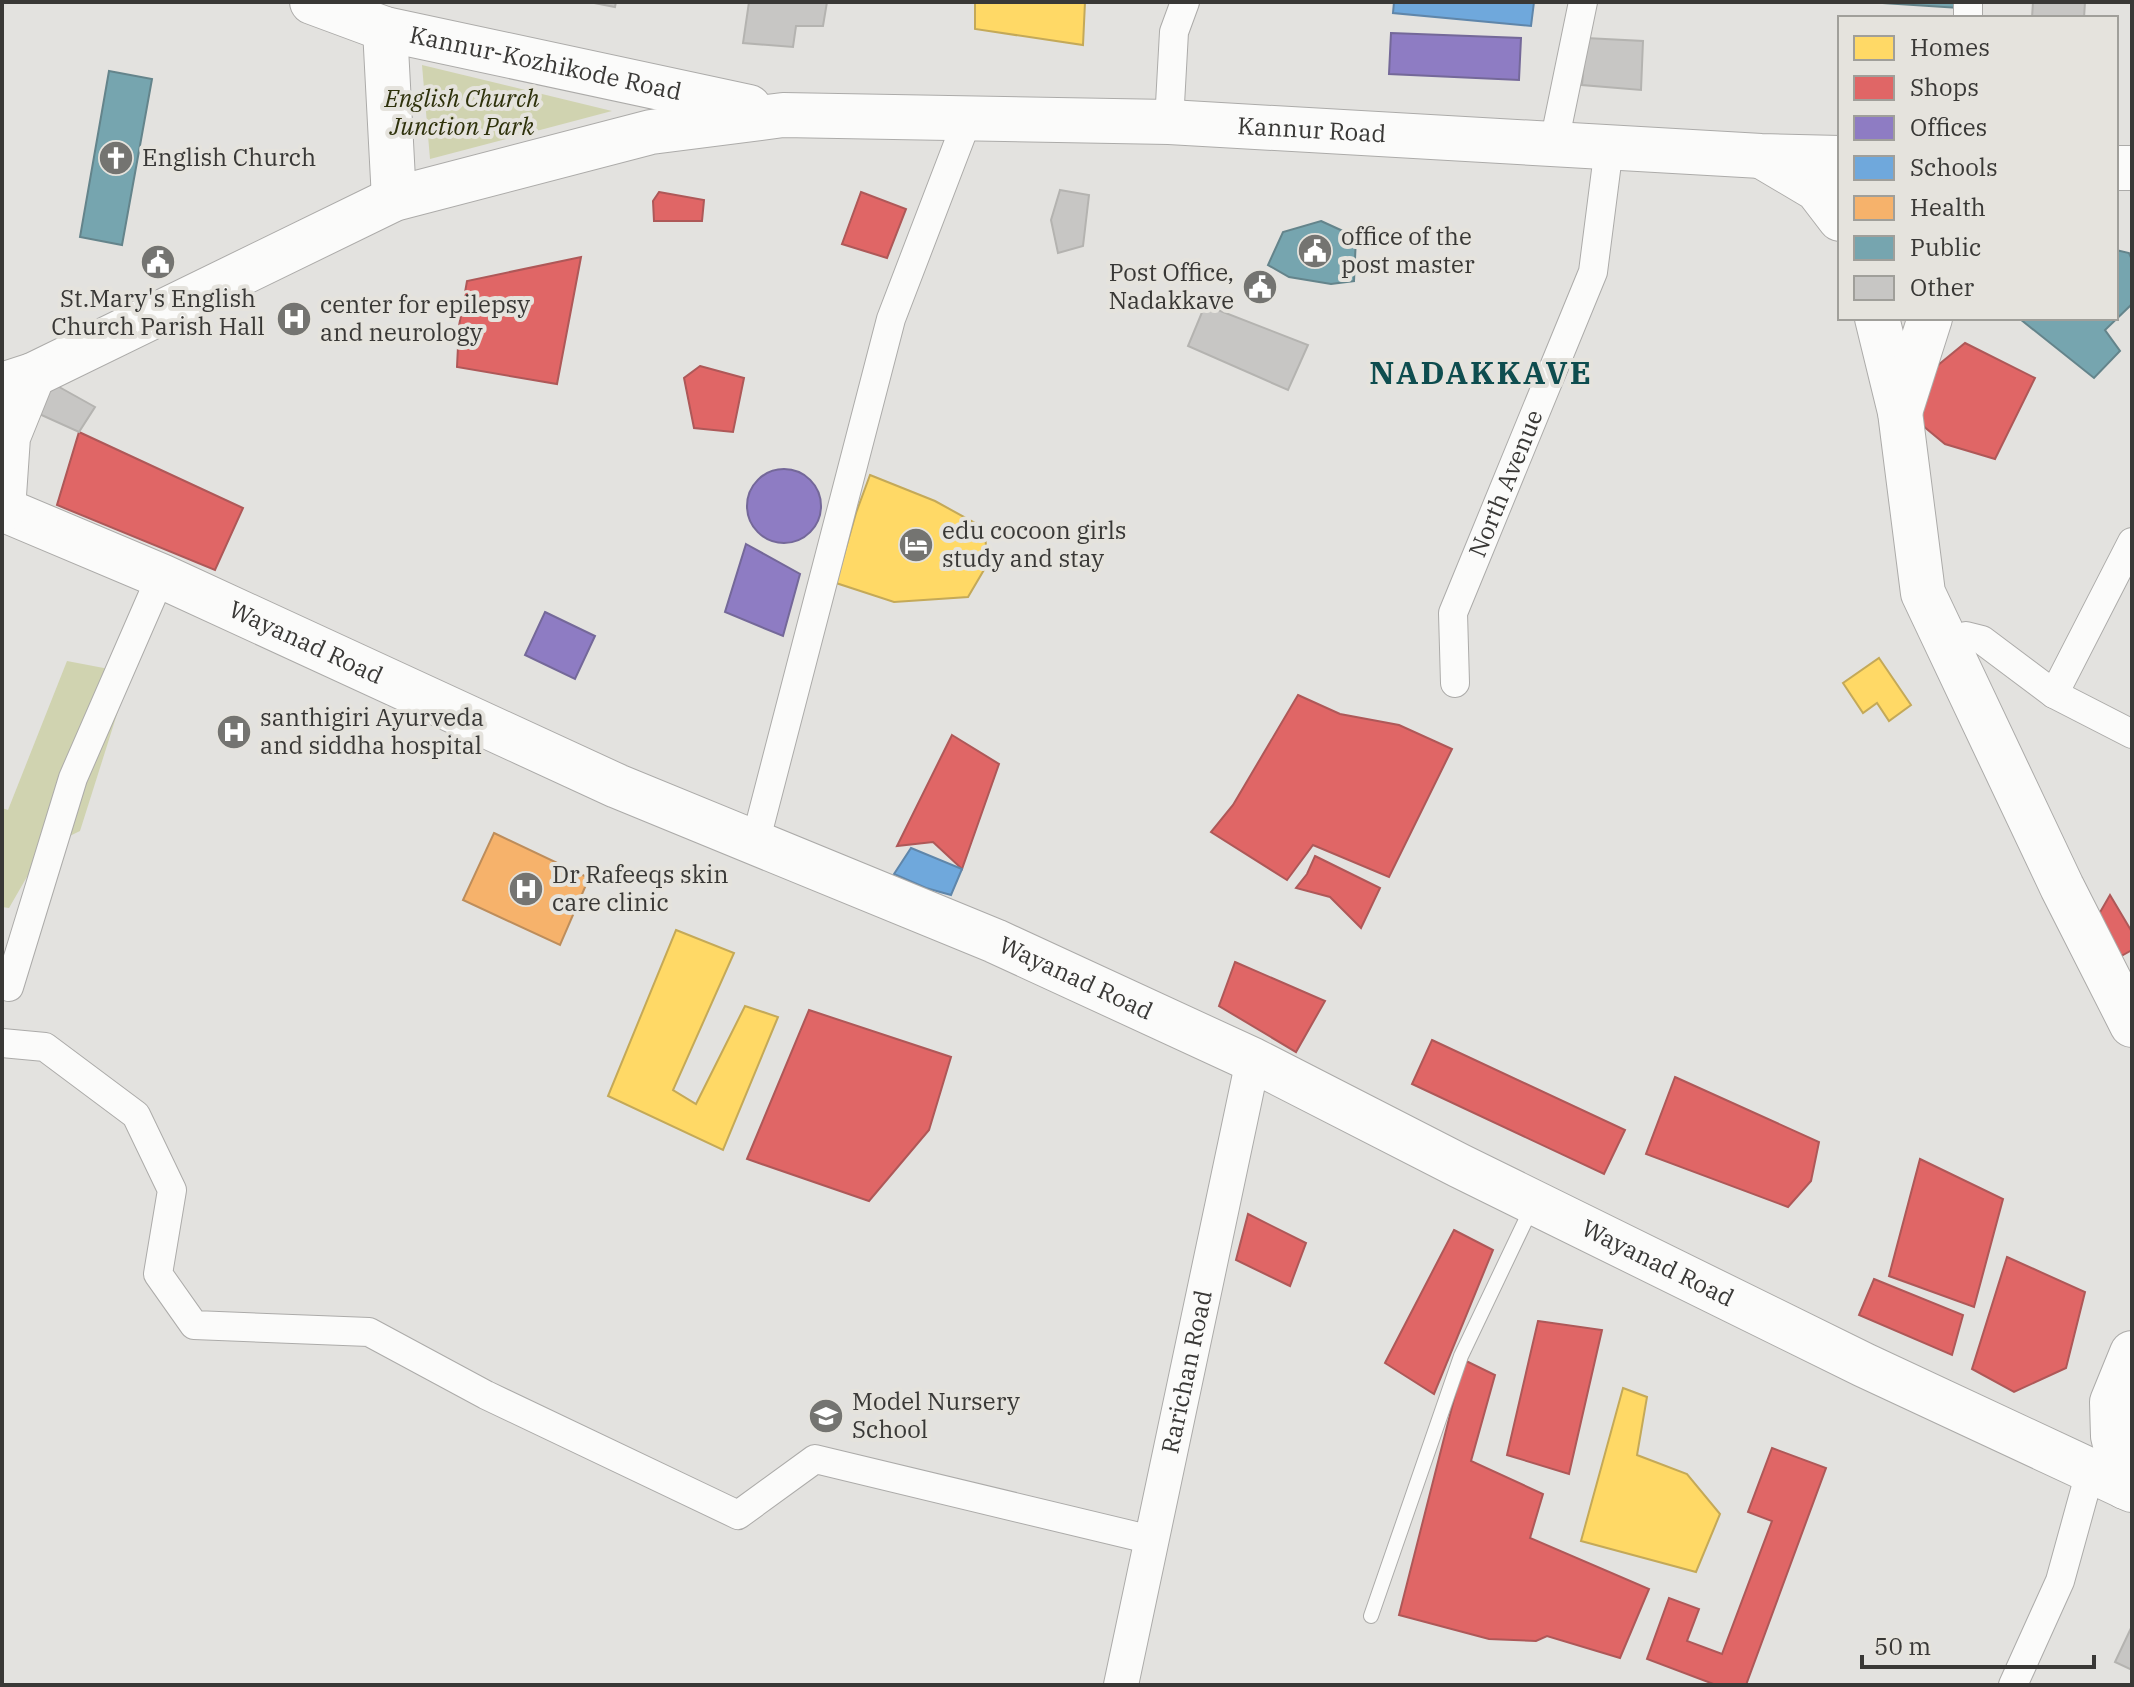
<svg xmlns="http://www.w3.org/2000/svg" width="2134" height="1687" font-family="'IBM Plex Serif',serif">
<rect width="100%" height="100%" fill="#e3e2df"/>
<g fill="#d0d3b0">
<path d="M422 65 612 111 430 159Z"/>
<path d="M67 661 130 673 80 831 43 849 9 908 2 907V808L8 810Z"/>
</g>
<g fill="#ffd966" stroke="#c4a958" stroke-width="2">
<path d="M975 2H1085L1083 45 975 29Z"/>
<path d="M870 475 935 501 984 528 988 563 968 597 894 602 836 583 856 513Z"/>
<path d="M1879 658 1911 705 1889 721 1877 703 1863 713 1843 683Z"/>
<path d="M676 930 734 953 673 1090 696 1104 745 1006 778 1017 723 1150 608 1096Z"/>
<path d="M1623 1388 1647 1397 1637 1455 1687 1474 1720 1514 1696 1572 1581 1541Z"/>
</g>
<g fill="#e06666" stroke="#ae5858" stroke-width="2">
<path d="M659 192 704 200 702 221H654L653 201Z"/>
<path d="M861 192 906 209 887 258 842 244Z"/>
<path d="M581 257 557 384 457 367 459 326 467 281Z"/>
<path d="M1965 343 2035 378 1995 459 1945 444 1917 421 1932 370Z"/>
<path d="M700 366 744 378 733 432 694 428 684 378Z"/>
<path d="M79 432 243 508 215 570 57 505Z"/>
<path d="M1298 695 1340 714 1399 725 1452 749 1389 877 1313 845 1287 880 1211 832 1233 805Z"/>
<path d="M952 735 999 764 962 869 933 842 897 846Z"/>
<path d="M1315 856 1380 888 1361 928 1330 897 1296 888 1307 874Z"/>
<path d="M2110 895 2132 932V950L2114 960 2099 914Z"/>
<path d="M1235 962 1325 1001 1296 1052 1219 1006Z"/>
<path d="M809 1010 951 1057 929 1130 869 1201 747 1159Z"/>
<path d="M1432 1040 1625 1130 1604 1174 1412 1084Z"/>
<path d="M1675 1077 1819 1142 1811 1181 1788 1207 1646 1154Z"/>
<path d="M1920 1159 2003 1199 1974 1307 1889 1276Z"/>
<path d="M1248 1214 1306 1243 1290 1286 1236 1260Z"/>
<path d="M1454 1230 1493 1250 1434 1394 1385 1363Z"/>
<path d="M2007 1257 2085 1292 2066 1368 2014 1392 1972 1369Z"/>
<path d="M1874 1279 1963 1315 1952 1355 1859 1315Z"/>
<path d="M1538 1321 1602 1330 1569 1474 1507 1455Z"/>
<path d="M1464 1360 1495 1375 1471 1461 1543 1494 1530 1538 1649 1589 1620 1658 1547 1636 1536 1641 1489 1639 1399 1615Z"/>
<path d="M1772 1448 1826 1468 1746 1685H1716L1647 1659 1669 1598 1699 1609 1687 1641 1722 1654 1772 1521 1748 1512Z"/>
</g>
<g fill="#8e7cc3" stroke="#746899" stroke-width="2">
<path d="M1391 33 1521 38 1519 80 1389 74Z"/>
<circle cx="784" cy="506" r="37"/>
<path d="M746 544 800 574 783 636 725 612Z"/>
<path d="M545 612 595 636 575 679 525 655Z"/>
</g>
<g fill="#6fa8dc" stroke="#5f86aa" stroke-width="2">
<path d="M1394 2H1534L1531 26 1393 13Z"/>
<path d="M911 848 962 869 951 895 926 888 894 874Z"/>
</g>
<path fill="#f6b26b" stroke="#bd8d5b" stroke-width="2" d="M494 833 589 878 560 945 463 900Z"/>
<g fill="#76a5af" stroke="#64848b" stroke-width="2">
<path d="M1867 2H1959V8Z"/>
<path d="M109 71 152 79 122 245 80 237Z"/>
<path d="M1321 221 1356 237 1354 281 1331 284 1289 277 1268 265 1283 232Z"/>
<path d="M2116 250 2129 253 2132 260V304L2105 330 2120 351 2094 378 2020 319 2116 318Z"/>
</g>
<g fill="#c7c6c4" stroke="#b4b3b0" stroke-width="2">
<path d="M589 2H616L615 7Z"/>
<path d="M749 2H827L823 26H796L793 47 743 43Z"/>
<path d="M2033 2H2085L2084 18H2032Z"/>
<path d="M1586 38 1643 41 1641 90 1582 85Z"/>
<path d="M1060 190 1089 195 1083 246 1058 253 1051 220Z"/>
<path d="M1205 305 1308 345 1288 390 1188 346Z"/>
<path d="M52 383 95 407 79 432 37 413Z"/>
<path d="M2132 1626V1670L2115 1662Z"/>
</g>
<g fill="none" stroke-linecap="round" stroke-linejoin="round">
<g stroke="#acaba9" stroke-width="16">
<path id="service" d="M1371 1616 1461 1356 1532 1207"/>
</g>
<g stroke="#acaba9" stroke-width="30">
<g id="minor">
<path d="M1968 2V18"/>
<path d="M1169 122 1174 32 1185 2"/>
<path d="M1554 143 1583 2"/>
<path d="M1949 646 1966 636 1982 640 2054 694 2132 734"/>
<path id="s1" d="M1455 683 1453 613 1593 272 1609 147"/>
<path d="M2054 694 2132 542"/>
<path d="M755 843 891 319 968 118"/>
<path d="M9 987 73 778 161 576"/>
<path d="M2 1043 45 1047 136 1115 172 1190 158 1274 194 1325 369 1332 486 1395 738 1515 815 1459 1152 1540"/>
<path d="M2013 1685 2060 1581 2090 1472"/>
</g>
</g>
<g stroke="#acaba9" stroke-width="36">
<g id="tertiary">
<path id="s2" d="M1121 1685 1253 1060"/>
</g>
</g>
<g stroke="#acaba9" stroke-width="46">
<g id="primary">
<path id="s3" d="M312 2 385 29 749 107"/>
<path d="M385 29 394 199"/>
<path d="M1763 157 1817 189 1840 219"/>
<path d="M2116 168H2132"/>
<path d="M1877 318 1900 412 1923 593 2062 887 2132 1025"/>
<path id="s4" d="M2 385 33 375 394 199 651 132 783 115 1169 122 1761 156 1840 158"/>
<path d="M1900 412 1930 318"/>
<path id="s5" d="M2 509 161 576 617 786 995 941 1253 1060 1460 1166 1864 1365 2132 1490"/>
<path d="M3 510 8 437 33 375"/>
<path d="M2125 1487 2113 1436 2112 1402 2132 1353"/>
</g>
</g>
<use href="#service" stroke="#fbfbfa" stroke-width="14"/>
<use href="#minor" stroke="#fbfbfa" stroke-width="28"/>
<use href="#tertiary" stroke="#fbfbfa" stroke-width="34"/>
<use href="#primary" stroke="#fbfbfa" stroke-width="44"/>
</g>
<defs>
<g id="church-disc" transform="scale(1.8)"><circle r="9.5" fill="#747471" stroke="#e5e3dd"/><path d="M-1.2-6h2.4v3.5h3.3v2.4h-3.3V6h-2.4V-.1h-3.3v-2.4h3.3Z" fill="#fff"/></g>
<g id="civic-disc" transform="scale(1.8)"><circle r="9.5" fill="#747471" stroke="#e5e3dd"/><path d="M-.6-6.5H3V-4.5H.6V-3L4-1V1h2V6H-6V1h2V-1L-.6-3ZM-1.2 2.5V6h2.4V2.5Z" fill="#fff"/></g>
<g id="hospital-disc" transform="scale(1.8)"><circle r="9.5" fill="#747471" stroke="#e5e3dd"/><path d="M-5-5h3v3.5h4V-5h3V5h-3V1.5h-4V5h-3Z" fill="#fff"/></g>
<g id="hotel-disc" transform="scale(1.8)"><circle r="9.5" fill="#747471" stroke="#e5e3dd"/><path d="M-6-4.5h1.5V1H6V5H4.5V3h-9V5H-6ZM-4 0a1.8 1.8 0 1 1 3.6 0ZM.5 0V-2.5h3Q6-2.5 6 0Z" fill="#fff"/></g>
<g id="school-disc" transform="scale(1.8)"><circle r="9.5" fill="#747471" stroke="#e5e3dd"/><path d="M0-5L7-2L0 1L-7-2ZM-4 1L0 2.5L4 1V4Q0 6-4 4Z" fill="#fff"/></g>
</defs>
<g fill-rule="evenodd">
<use href="#church-disc" x="116" y="158"/>
<use href="#civic-disc" x="1315" y="251"/>
<use href="#civic-disc" x="158" y="262"/>
<use href="#civic-disc" x="1260" y="287"/>
<use href="#hospital-disc" x="294" y="319"/>
<use href="#hotel-disc" x="916" y="545"/>
<use href="#hospital-disc" x="234" y="732"/>
<use href="#hospital-disc" x="526" y="889"/>
<use href="#school-disc" x="826" y="1416"/>
</g>
<g text-anchor="middle" stroke-width="8" stroke-linejoin="round" paint-order="stroke">
<g font-size="24" fill="#393836" stroke="#e5e3dd">
<text dy="8" stroke="none"><textPath href="#s3" startOffset="242">Kannur-Kozhikode Road</textPath></text>
<text dy="8" stroke="none"><textPath href="#s4" startOffset="1362">Kannur Road</textPath></text>
<text dy="8" stroke="none"><textPath href="#s1" startOffset="210">North Avenue</textPath></text>
<text dy="8" stroke="none"><textPath href="#s5" startOffset="332">Wayanad Road</textPath></text>
<text dy="8" stroke="none"><textPath href="#s5" startOffset="1172">Wayanad Road</textPath></text>
<text dy="8" stroke="none"><textPath href="#s5" startOffset="1820">Wayanad Road</textPath></text>
<text dy="8" stroke="none"><textPath href="#s2" startOffset="320">Rarichan Road</textPath></text>
</g>
<g font-size="24" font-style="italic" fill="#2e310b" stroke="#e5e3dd">
<text x="462" y="107">English Church<tspan x="462" dy="28">Junction Park</tspan></text>
</g>
<g font-size="24" fill="#393836" stroke="#e5e3dd" text-anchor="start">
<text x="142" y="166">English Church</text>
<text x="1341" y="245">office of the<tspan x="1341" dy="28">post master</tspan></text>
<text x="1234" y="281" text-anchor="end">Post Office,<tspan x="1234" dy="28">Nadakkave</tspan></text>
<text x="158" y="307" text-anchor="middle">St.Mary's English<tspan x="158" dy="28">Church Parish Hall</tspan></text>
<text x="320" y="313">center for epilepsy<tspan x="320" dy="28">and neurology</tspan></text>
<text x="942" y="539">edu cocoon girls<tspan x="942" dy="28">study and stay</tspan></text>
<text x="260" y="726">santhigiri Ayurveda<tspan x="260" dy="28">and siddha hospital</tspan></text>
<text x="552" y="883">Dr Rafeeqs skin<tspan x="552" dy="28">care clinic</tspan></text>
<text x="852" y="1410">Model Nursery<tspan x="852" dy="28">School</tspan></text>
</g>
<g font-size="32" font-weight="bold" letter-spacing="2" fill="#0e4d4f" stroke="#e5e3dd">
<text x="1481" y="384">NADAKKAVE</text>
</g>
</g>
<rect width="2134" height="1687" fill="none" stroke="#393836" stroke-width="8"/>
<rect x="1838" y="16" width="280" height="304" fill="#e5e3dd" stroke="#a09f9a" stroke-width="2"/>
<rect x="1854" y="36" width="40" height="24" fill="#ffd966" stroke="#a09f9a" stroke-width="2"/>
<text x="1910" y="56" font-size="24" fill="#393836">Homes</text>
<rect x="1854" y="76" width="40" height="24" fill="#e06666" stroke="#a09f9a" stroke-width="2"/>
<text x="1910" y="96" font-size="24" fill="#393836">Shops</text>
<rect x="1854" y="116" width="40" height="24" fill="#8e7cc3" stroke="#a09f9a" stroke-width="2"/>
<text x="1910" y="136" font-size="24" fill="#393836">Offices</text>
<rect x="1854" y="156" width="40" height="24" fill="#6fa8dc" stroke="#a09f9a" stroke-width="2"/>
<text x="1910" y="176" font-size="24" fill="#393836">Schools</text>
<rect x="1854" y="196" width="40" height="24" fill="#f6b26b" stroke="#a09f9a" stroke-width="2"/>
<text x="1910" y="216" font-size="24" fill="#393836">Health</text>
<rect x="1854" y="236" width="40" height="24" fill="#76a5af" stroke="#a09f9a" stroke-width="2"/>
<text x="1910" y="256" font-size="24" fill="#393836">Public</text>
<rect x="1854" y="276" width="40" height="24" fill="#c7c6c4" stroke="#a09f9a" stroke-width="2"/>
<text x="1910" y="296" font-size="24" fill="#393836">Other</text>
<path d="M1862 1655v12h232v-12" fill="none" stroke="#393836" stroke-width="4"/>
<text x="1874" y="1655" font-size="24" fill="#393836" stroke="#e5e3dd" stroke-width="6" paint-order="stroke">50 m</text>
</svg>
